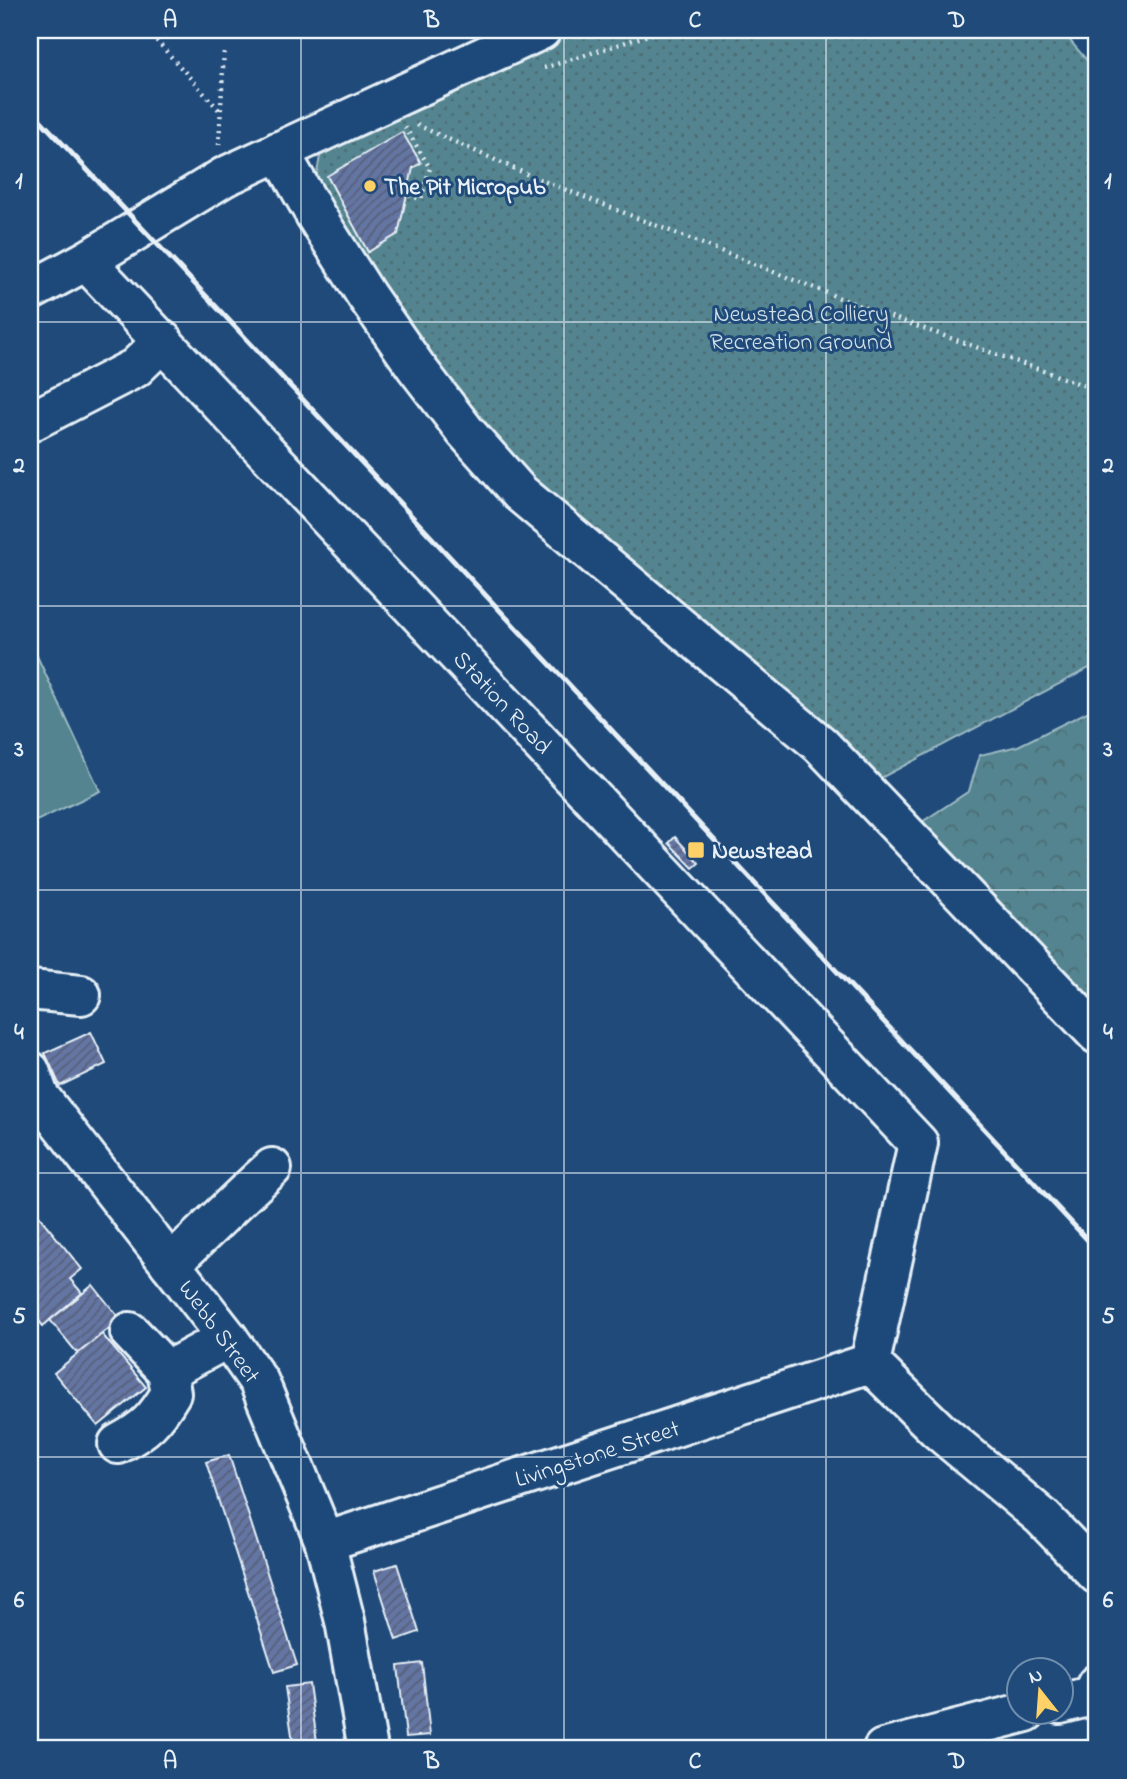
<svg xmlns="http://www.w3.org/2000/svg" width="1127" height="1779" font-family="'Indie Flower',sans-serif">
<defs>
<pattern id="forest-crowns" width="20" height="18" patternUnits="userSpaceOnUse" patternTransform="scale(1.75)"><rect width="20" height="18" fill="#52848f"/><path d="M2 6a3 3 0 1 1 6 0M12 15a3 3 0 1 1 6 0" fill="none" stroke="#4d6c73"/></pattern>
<pattern id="park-dots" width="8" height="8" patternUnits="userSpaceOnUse" patternTransform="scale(1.75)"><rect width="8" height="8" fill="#52848f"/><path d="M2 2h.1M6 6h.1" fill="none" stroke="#4d6c73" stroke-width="1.8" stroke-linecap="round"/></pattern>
<pattern id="building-hatch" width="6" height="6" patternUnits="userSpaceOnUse" patternTransform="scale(1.75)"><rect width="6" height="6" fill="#6474a2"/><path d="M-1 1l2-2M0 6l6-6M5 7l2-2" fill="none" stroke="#56607a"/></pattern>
</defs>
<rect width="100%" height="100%" fill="#1f4a7a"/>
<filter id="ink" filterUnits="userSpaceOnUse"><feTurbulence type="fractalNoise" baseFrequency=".0143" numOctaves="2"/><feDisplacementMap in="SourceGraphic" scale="14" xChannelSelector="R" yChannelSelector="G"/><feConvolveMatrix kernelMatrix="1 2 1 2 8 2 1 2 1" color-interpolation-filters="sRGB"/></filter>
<g filter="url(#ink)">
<path fill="#52848f" stroke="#9dbac4" stroke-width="2" d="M30 641 100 791 30 824Z"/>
<path fill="url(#forest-crowns)" stroke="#9dbac4" stroke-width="2" d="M1097 707V1013L1042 956 922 822 969 791 980 755 1018 746Z"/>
<path fill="url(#park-dots)" stroke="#9dbac4" stroke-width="2" d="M568 30H1061L1097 72V664L875 781 550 508 466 415 314 189 321 151 375 119Z"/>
<g fill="url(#building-hatch)" stroke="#e8f1f8" stroke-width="2">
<path d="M402 132 421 163 413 168 398 234 368 252 327 176Z"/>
<path d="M675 837 699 863 693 868 669 843Z"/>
<path d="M91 1032 106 1064 60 1086 45 1053Z"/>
<path d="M30 1205 82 1269 70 1279 82 1293 43 1326 30 1310Z"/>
<path d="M93 1285 120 1319 78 1354 50 1320Z"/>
<path d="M102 1334 146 1387 98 1426 54 1373Z"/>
<path d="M229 1455 297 1665 274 1672 206 1462Z"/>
<path d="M397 1564 419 1632 396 1640 374 1571Z"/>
<path d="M422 1663 430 1735 406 1737 398 1666Z"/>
<path d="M309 1684 318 1749H294L285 1687Z"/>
<path d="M1097 1737V1749H1055Z"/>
</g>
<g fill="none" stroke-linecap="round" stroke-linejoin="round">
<g stroke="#e8f1f8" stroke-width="44">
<g id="minor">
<path d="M279 151 316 216 366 295 416 367 465 431 520 493 821 745 1097 1034"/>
<path d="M86 261 918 1143 870 1363 325 1542"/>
<path d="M30 291 86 261 224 177 541 30"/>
<path d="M30 422 135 368 163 341"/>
<path d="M30 990 81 995"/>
<path d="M30 1071 39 1096 228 1338 259 1382 325 1542 345 1621 368 1749"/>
<path d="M170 1264C205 1233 237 1199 272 1168"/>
<path d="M870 1363 938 1430 1042 1517 1097 1574"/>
<path d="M167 1371 228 1338"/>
<path d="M118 1444C146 1429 155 1420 171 1393L167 1371 130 1332"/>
<path d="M1060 1704 1091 1696 1097 1684"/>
<path d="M883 1749 1026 1712"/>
</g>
</g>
<g stroke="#e8f1f8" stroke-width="4.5" stroke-dasharray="2 5" stroke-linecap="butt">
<path d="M147 30 220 111"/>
<path d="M1080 30 1097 51"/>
<path d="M544 68 664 30"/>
<path d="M417 125 531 176 860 306 1097 390"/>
<path d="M405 127 430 168 421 199 407 195"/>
<path d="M219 145 224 49"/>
</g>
<use href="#minor" stroke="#1f4a7a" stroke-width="38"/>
<path stroke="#e8f1f8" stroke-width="5" d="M30 109 224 315 1097 1250"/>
</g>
</g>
<path fill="none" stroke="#e8f1f8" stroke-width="2" stroke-opacity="0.55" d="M301 30V1749M564 30V1749M826 30V1749M30 322H1097M30 606H1097M30 890H1097M30 1173H1097M30 1457H1097"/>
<g fill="#ffd166" stroke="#1f4a7a" stroke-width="2.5">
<circle cx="370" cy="186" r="7"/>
<rect x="687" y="841" width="18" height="18" rx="3.5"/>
</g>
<g text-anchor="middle" stroke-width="6" stroke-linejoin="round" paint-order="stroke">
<g font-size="24" font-weight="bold" fill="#e8f1f8" stroke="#1f4a7a" text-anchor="start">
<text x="384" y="194">The Pit Micropub</text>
<text x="712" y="858">Newstead</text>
</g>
<g font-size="24" fill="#d2e1e8" stroke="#1f4a7a">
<text x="801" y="321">Newstead Colliery<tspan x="801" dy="28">Recreation Ground</tspan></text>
</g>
<g font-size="24" fill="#e8f1f8" stroke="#1f4a7a">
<text transform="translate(503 702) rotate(47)" y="8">Station Road</text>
<text transform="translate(220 1331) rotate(54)" y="8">Webb Street</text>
<text transform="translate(597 1453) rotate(-18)" y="8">Livingstone Street</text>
</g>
</g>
<rect width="1127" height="1779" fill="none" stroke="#1f4a7a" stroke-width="77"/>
<g transform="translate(1040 1691) rotate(343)"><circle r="33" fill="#1f4a7a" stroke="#6f8dac" stroke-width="2"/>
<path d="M0-5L12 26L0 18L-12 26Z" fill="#ffd166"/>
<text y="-10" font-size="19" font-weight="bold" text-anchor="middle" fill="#e8f1f8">N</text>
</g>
<rect x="38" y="38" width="1050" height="1702" fill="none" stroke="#e8f1f8" stroke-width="2.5"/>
<g font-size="23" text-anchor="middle" font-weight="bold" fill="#e8f1f8">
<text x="170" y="27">A</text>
<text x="432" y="27">B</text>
<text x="695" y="27">C</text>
<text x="957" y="27">D</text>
<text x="19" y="188">1</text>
<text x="1108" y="188">1</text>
<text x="19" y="472">2</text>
<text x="1108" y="472">2</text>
<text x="19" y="756">3</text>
<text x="1108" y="756">3</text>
<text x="19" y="1039">4</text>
<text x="1108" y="1039">4</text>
<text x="19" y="1323">5</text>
<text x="1108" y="1323">5</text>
<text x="19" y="1607">6</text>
<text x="1108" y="1607">6</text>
<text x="170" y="1768">A</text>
<text x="432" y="1768">B</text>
<text x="695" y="1768">C</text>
<text x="957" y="1768">D</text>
</g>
</svg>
